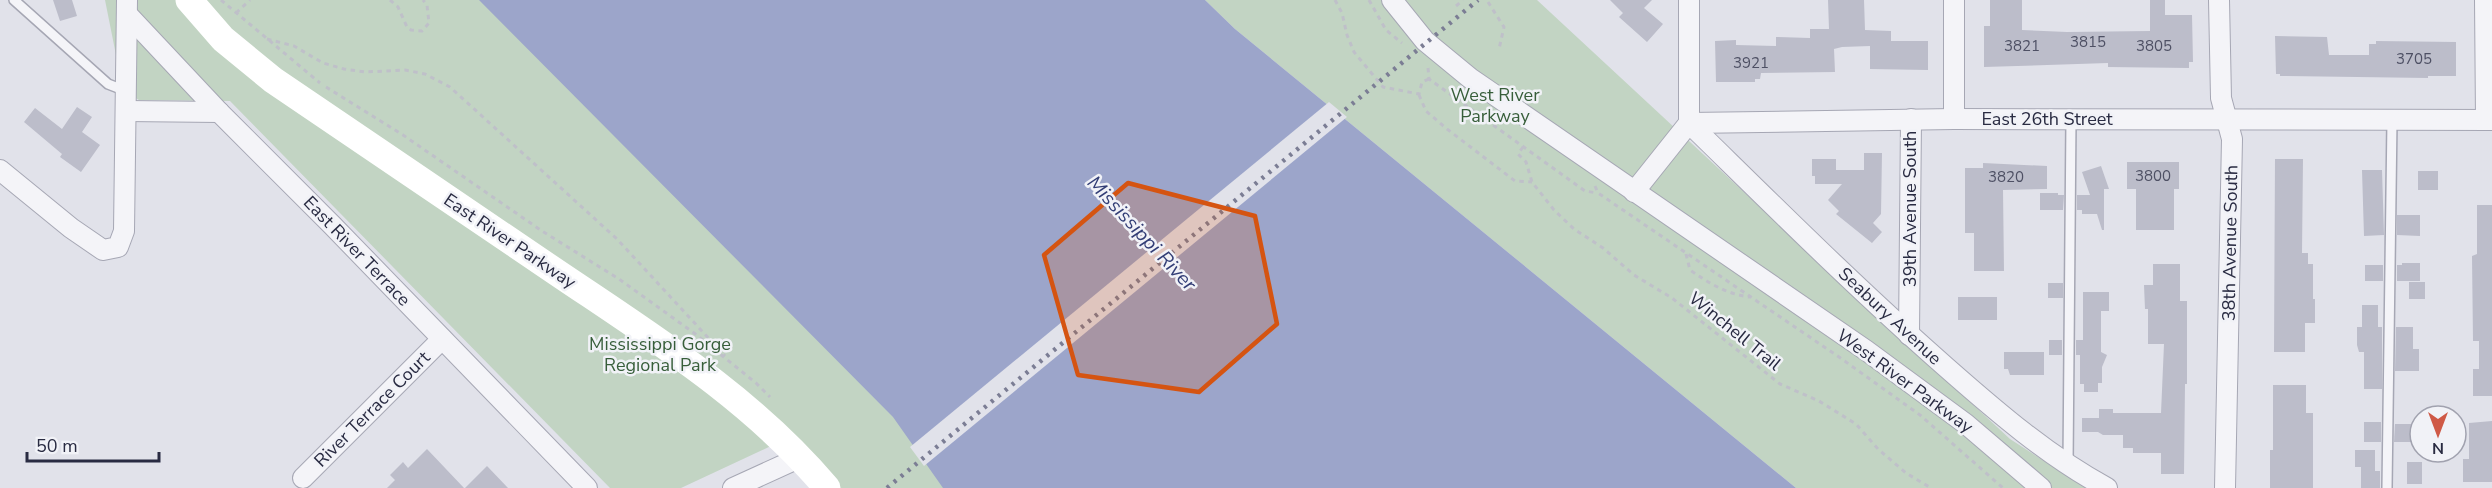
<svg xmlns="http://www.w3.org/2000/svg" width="2492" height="488" font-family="'Nunito Sans',sans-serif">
<rect width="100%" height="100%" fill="#e1e2ea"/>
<g fill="#c2d4c3">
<path d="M105 0H480L896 403 957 488H810L771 446 681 488H610L230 101 139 100 123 90Z"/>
<path d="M1205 0H1537L2010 439 2086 488H1796L1235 29Z"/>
</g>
<path fill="#9ca5ca" d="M479 0H1205L1235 29 1796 488H943L893 417Z"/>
<path fill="#e1e2ea" d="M1329 102 1347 117 924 466 910 447Z"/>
<g fill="#bcbdca">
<path d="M53 0H72L77 16 60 21Z"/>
<path d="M1610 0H1652L1644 8 1663 24 1647 42 1619 17 1623 13Z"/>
<path d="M1828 0H1864L1865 30 1891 31V41H1928V70L1870 69V46L1842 47 1834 49 1835 72 1761 73 1760 79H1755V82H1716L1715 41 1736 40V45L1776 46V37L1810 38V29H1829Z"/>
<path d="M1990 0H2022V30L2067 32 2150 31V0H2165V15H2192L2193 62H2189V68L2108 67V63L1984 67V26H1990Z"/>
<path d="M2275 36 2327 37 2329 55H2369V44H2376V41L2456 42V76H2428V78L2280 76V74H2276Z"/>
<path d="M77 107 92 117 82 132 100 145 81 172 60 157 62 154 24 122 35 108 62 129Z"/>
<path d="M1864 153H1882L1881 214 1873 223 1882 232 1872 243 1836 214 1839 211 1828 200 1842 184H1815V176H1812V159H1836V170H1864Z"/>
<path d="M2275 159H2303L2302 253H2308V264H2313V299H2315V323H2305V352H2274Z"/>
<path d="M2127 162H2179V189H2174V230H2136V189H2127Z"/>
<path d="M1983 163 2047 166V189L2003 190 2004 271H1974V233H1965V168H1983Z"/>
<path d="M2101 166 2109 189H2104V230H2102L2097 214H2082V210H2077V195H2090L2082 172Z"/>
<path d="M2362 170H2382L2384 235 2364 236Z"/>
<rect x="2418" y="171" width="20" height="19"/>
<path d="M2040 193H2058V195H2064L2063 210H2040Z"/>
<path d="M2477 205H2492V396H2473V369H2479V341H2473L2472 256 2477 254Z"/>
<path d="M2397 215H2420V236L2397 235Z"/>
<path d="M2402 263H2420V281H2397V265H2402Z"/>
<path d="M2153 264H2180V301H2187V384H2185L2184 474H2161V453H2133V448H2123V435H2103L2098 432H2082V418H2099V409H2113V413H2161L2164 344H2148V309H2145L2144 285H2153Z"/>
<rect x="2365" y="265" width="18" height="16"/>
<rect x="2409" y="282" width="16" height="17"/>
<rect x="2048" y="283" width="15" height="15"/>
<path d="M2083 292H2109V311H2101V352L2107 355 2102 367V383H2098V392H2084V384H2080V355H2076V340H2083Z"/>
<rect x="1958" y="297" width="39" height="23"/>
<path d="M2362 305H2378V327H2382V389H2364V352H2359L2357 345V327H2362Z"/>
<path d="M2396 327H2413V349H2419V371H2395Z"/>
<rect x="2049" y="340" width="13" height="15"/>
<path d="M2004 352H2044V375H2010L2008 369H2004Z"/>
<path d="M2273 385H2306V413H2313V488H2270V450H2273Z"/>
<path d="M2492 421V482H2463V459H2469V423Z"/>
<rect x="2364" y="422" width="17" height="20"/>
<path d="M2395 424H2420V442H2394Z"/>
<path d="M427 449 464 488H387L395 480 390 475 403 462 408 468Z"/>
<path d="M2355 450H2375V471H2380V488H2361V467H2355Z"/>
<rect x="2407" y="462" width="15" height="22"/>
<path d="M487 466 508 488H465Z"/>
</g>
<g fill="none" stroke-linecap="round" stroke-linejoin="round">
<g stroke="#a6a7b4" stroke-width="12">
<g id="lane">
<path d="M14 0 108 84 126 91"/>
<path d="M2068 464 2071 119"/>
<path d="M2387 488 2392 120"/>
</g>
</g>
<g stroke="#a6a7b4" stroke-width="22">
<g id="street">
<path d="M1392 0 1425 41 1470 78 1867 351 1966 424 2041 488"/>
<path d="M1689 0V123C1774 206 1858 290 1947 368 1997 412 2048 456 2107 488"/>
<path d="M1954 0V119"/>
<path d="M2219 0 2221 98 2232 139 2225 488"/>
<path d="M2485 0 2486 120"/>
<path d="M127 14 219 112 332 225 587 488"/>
<path d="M126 111 219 112"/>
<path d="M0 170 71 228 103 250 118 247 124 231 127 0"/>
<path d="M1634 192 1689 123 1954 119 2492 120"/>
<path d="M1909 335 1911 119"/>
<path d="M303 478 442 339"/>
<path d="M733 488 801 457"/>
</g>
</g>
<g stroke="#bfc0c9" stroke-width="3" stroke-dasharray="4.5 4.5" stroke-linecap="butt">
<path d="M221 0 320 83"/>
<path d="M390 0 398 7 407 27 411 30 422 31 429 23 427 5 423 0"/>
<path d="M1335 0 1342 13 1347 35 1354 52 1383 87 1419 94 1422 82 1429 79"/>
<path d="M1369 0 1386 30 1402 43"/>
<path d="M1488 2 1504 27 1499 49"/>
<path d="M1456 6 1463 0"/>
<path d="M236 13 250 0"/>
<path d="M267 39 294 46 323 63 344 69 365 72 405 70 425 74 450 87 617 239 725 356"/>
<path d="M1428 68 1429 79 1585 191 1597 193"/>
<path d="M326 87 403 135 542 231 619 279 694 333 756 383 770 397"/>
<path d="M1419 95 1426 111 1447 129 1515 181 1532 182"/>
<path d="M1523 147 1518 154 1526 162 1532 182 1554 210 1574 229 1603 248 1634 275 1672 298 1780 384 1819 401 1856 424 1878 449 1906 473 1931 488"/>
<path d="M1595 186 1598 193 1839 357 1920 415 2003 488"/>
<path d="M1686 254 1690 270C1709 283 1726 294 1750 297"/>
</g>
<use href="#lane" stroke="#f4f4f8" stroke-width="9"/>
<use href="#street" stroke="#f4f4f8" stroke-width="20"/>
<path stroke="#fff" stroke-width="27" d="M189 0 223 39 273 80C369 145 466 211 562 276 657 340 753 400 827 488"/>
<path stroke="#7b7d94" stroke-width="4.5" stroke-dasharray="3 6" stroke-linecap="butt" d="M887 488 1478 0"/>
</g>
<path fill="#d55411" fill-opacity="0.2" stroke="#d55411" stroke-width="4.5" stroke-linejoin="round" d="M1128 183 1255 216 1277 324 1199 392 1078 375 1044 255Z"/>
<g text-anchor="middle" stroke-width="5" stroke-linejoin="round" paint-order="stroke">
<g font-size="15" fill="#4e5064">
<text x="2088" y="47">3815</text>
<text x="2022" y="51">3821</text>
<text x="2154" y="51">3805</text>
<text x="2414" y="64">3705</text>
<text x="1751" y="68">3921</text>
<text x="2153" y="181">3800</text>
<text x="2006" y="182">3820</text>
</g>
<g font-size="18" fill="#375e3a" stroke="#f1f2f7">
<text x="1495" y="101">West River<tspan x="1495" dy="21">Parkway</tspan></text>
<text x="660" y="350">Mississippi Gorge<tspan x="660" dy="21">Regional Park</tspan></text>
</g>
<g font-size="18" fill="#292b42" stroke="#f1f2f7">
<text x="2047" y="125">East 26th Street</text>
<text transform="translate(1910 209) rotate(-90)" y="6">39th Avenue South</text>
<text transform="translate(510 241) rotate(34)" y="6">East River Parkway</text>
<text transform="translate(2230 243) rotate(-89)" y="6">38th Avenue South</text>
<text transform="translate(357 251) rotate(46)" y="6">East River Terrace</text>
<text transform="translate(1890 316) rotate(43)" y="6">Seabury Avenue</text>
<text transform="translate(1735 331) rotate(39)" y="6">Winchell Trail</text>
<text transform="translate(1905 381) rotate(36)" y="6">West River Parkway</text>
<text transform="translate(372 409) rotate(-45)" y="6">River Terrace Court</text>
</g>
<g font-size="20" font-style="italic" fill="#333e76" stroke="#f1f2f7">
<text transform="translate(1142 233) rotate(47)" y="7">Mississippi River</text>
</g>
</g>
<g transform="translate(2438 434) rotate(180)"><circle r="28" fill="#f1f2f7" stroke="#a1a2af" stroke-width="1.5"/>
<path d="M0-4.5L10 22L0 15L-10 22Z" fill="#cf5946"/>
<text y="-9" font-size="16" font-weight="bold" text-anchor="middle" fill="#292b42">N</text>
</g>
<path d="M27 452v9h132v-9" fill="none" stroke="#292b42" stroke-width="3"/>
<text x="36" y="452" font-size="18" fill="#292b42" stroke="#f1f2f7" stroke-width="4.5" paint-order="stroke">50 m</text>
</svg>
